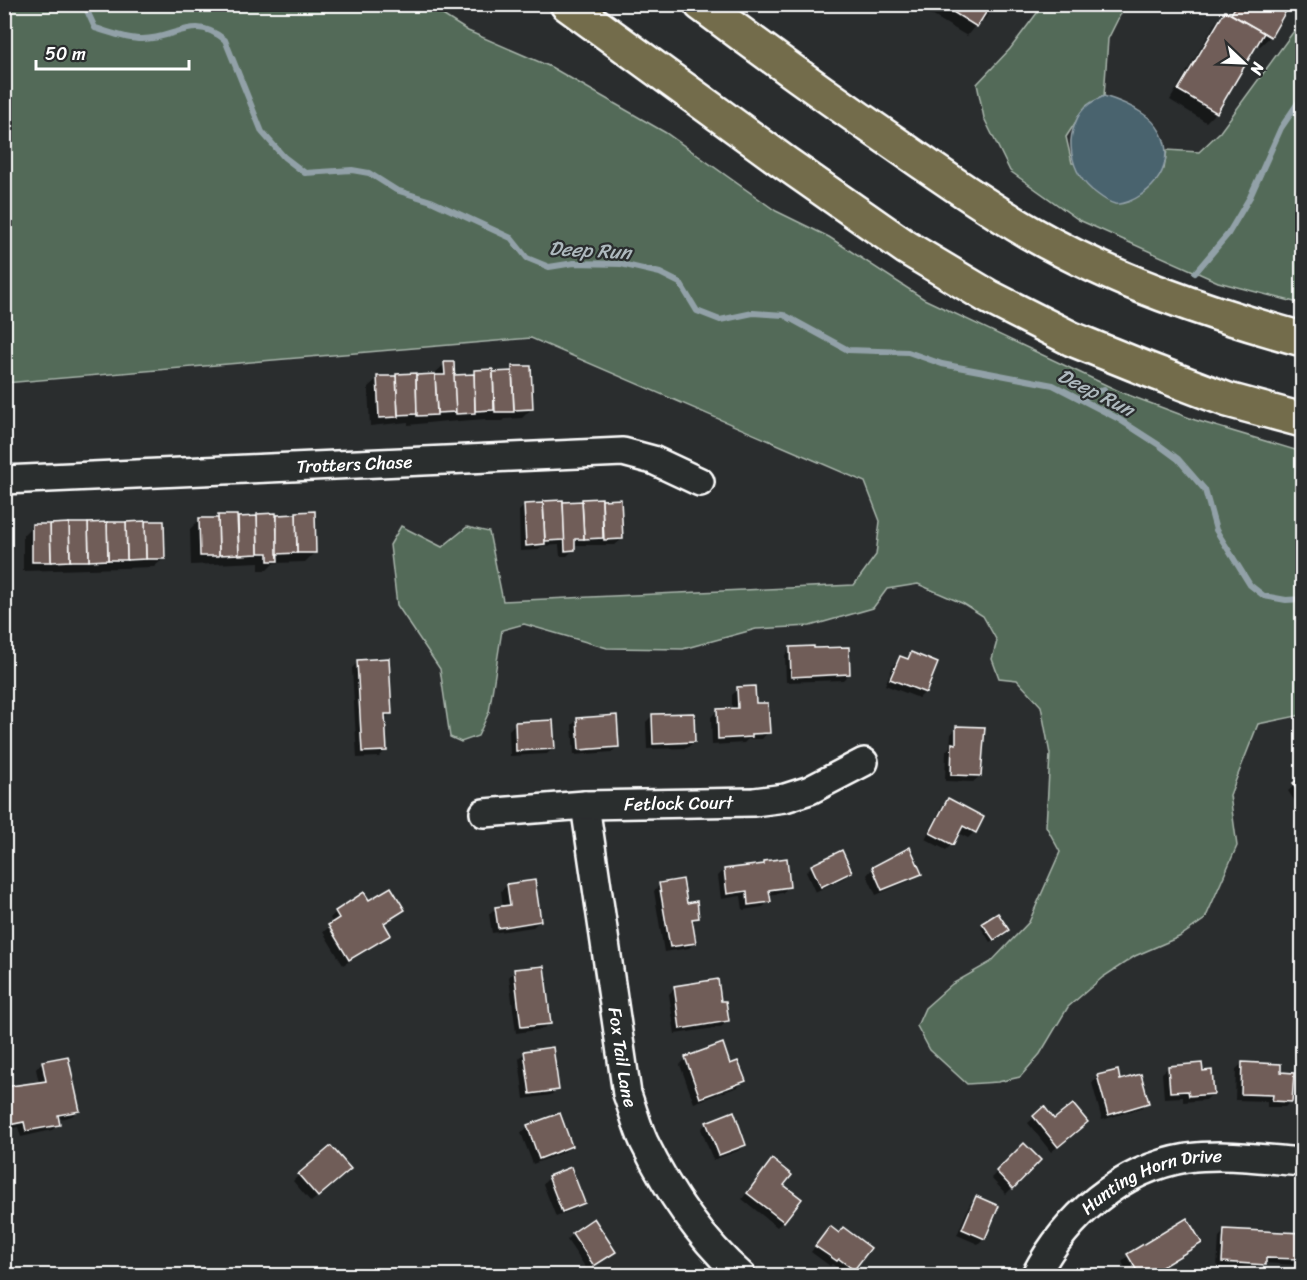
<svg xmlns="http://www.w3.org/2000/svg" width="1307" height="1280" font-family="Sriracha,sans-serif">
<rect width="100%" height="100%" fill="#2a2d2e"/>
<filter id="ink" filterUnits="userSpaceOnUse"><feTurbulence type="fractalNoise" baseFrequency=".0167" numOctaves="2"/><feDisplacementMap in="SourceGraphic" scale="12" xChannelSelector="R" yChannelSelector="G"/><feConvolveMatrix kernelMatrix="1 2 1 2 8 2 1 2 1" color-interpolation-filters="sRGB"/></filter>
<g filter="url(#ink)">
<g fill="#536b58" stroke="#a9b5ac" stroke-width="1.5">
<path d="M5 4 427 5 468 31 551 67 666 133 776 211 829 237 924 299 1123 393 1195 420 1302 452V715L1258 724 1230 795 1237 846 1205 919 1179 937 1135 956 1103 977 1068 1007 1040 1054 1020 1077 998 1082 967 1084 930 1050 917 1026 925 1008 952 984 991 962 1029 922 1060 852 1046 826 1050 754 1041 706 1017 680 999 678 992 659 997 641 983 616 964 604 918 584 887 589 873 608 810 626 756 629 683 649 607 648 524 624 502 630 489 712 478 736 461 742 450 737 440 669 397 605 390 545 401 526 442 547 467 527 489 532 503 601 854 585 876 555 880 521 865 482 531 338 5 383Z"/>
<path d="M1043 5H1125L1108 39 1104 96 1086 106 1066 137 1072 163 1164 169 1167 150 1199 152 1220 132 1302 20V304L1218 282 1079 220 1010 171 984 118 977 84 1010 49Z"/>
</g>
<path fill="#4a636e" stroke="#92a1a8" stroke-width="1.5" d="M1104 96C1117 100 1130 105 1142 113 1175 134 1173 175 1141 195 1134 200 1123 205 1115 204 1106 202 1099 195 1092 190 1078 178 1072 164 1071 146 1070 134 1077 112 1088 105 1092 101 1099 99 1104 96Z"/>
<g fill="#0007">
<path d="M935 4H997L984 20 981 18 967 36 930 14Z"/>
<path d="M1234 4H1289L1270 37 1260 46 1256 44 1216 112 1206 122 1170 100 1216 22 1225 13 1229 15Z"/>
<path d="M445 364 453 376 471 375 474 372H508L513 368 532 408 522 418 505 419 503 421H486L485 419 447 422V421L408 425V422L370 426 368 387 378 378 414 374V376H436L435 373Z"/>
<path d="M600 499 601 501 620 500 622 539 615 545H573V550L567 556H560L559 545 542 546 538 550 520 551 519 511 525 505Z"/>
<path d="M296 513 315 552 305 562 274 563 267 570H259V562L191 565 190 529 199 520 216 519 219 517 236 518H255L258 515H294Z"/>
<path d="M32 526 164 558 154 567 23 571V535Z"/>
<path d="M791 648 812 650 849 674 843 680 786 682 785 655Z"/>
<path d="M911 654 925 692 919 698 885 685 894 664 900 658 905 660Z"/>
<path d="M358 662 391 713 384 719 385 751 379 757 357 758 352 668Z"/>
<path d="M738 689 755 705 768 732 762 739H748L744 743 712 745 711 717 717 711 732 710V695Z"/>
<path d="M652 716 694 742 687 748 647 749 646 722Z"/>
<path d="M578 719 618 746 612 752 574 755 572 725Z"/>
<path d="M515 724 553 748 547 754 510 756 509 730Z"/>
<path d="M957 728 980 776 973 782 945 781 946 751 950 747 951 734Z"/>
<path d="M1302 779V812L1288 791Z"/>
<path d="M948 800 974 832 968 838 958 833 952 844 946 850 925 839 942 806Z"/>
<path d="M764 863 789 887 782 893 768 895 769 901 763 907 743 910 741 896 721 899 718 876 724 870 762 865Z"/>
<path d="M812 866 850 872 844 878 815 892 806 872Z"/>
<path d="M873 868 920 873 914 879 876 895 867 875Z"/>
<path d="M507 885 540 921 533 927 492 933 489 914 495 908 503 907 501 891Z"/>
<path d="M660 885 686 905 698 917 692 924 695 942 689 948 664 952 654 891Z"/>
<path d="M368 902 403 910 383 924 389 934 383 941 343 965 323 932 333 924 330 918 336 912Z"/>
<path d="M1302 918V980H1296L1300 921Z"/>
<path d="M983 924 1004 933 990 942 981 927Z"/>
<path d="M515 970 549 1023 543 1029 516 1033 509 977Z"/>
<path d="M675 988 720 1003 728 1021 721 1027 675 1034 669 994Z"/>
<path d="M525 1052 557 1089 551 1095 524 1099 519 1059Z"/>
<path d="M686 1058 729 1066 744 1080 738 1087 694 1103 680 1065Z"/>
<path d="M42 1062 78 1110 72 1116 57 1120 58 1124 52 1130 21 1137 18 1127 4 1130V1089L39 1083 36 1069Z"/>
<path d="M1243 1063 1279 1074 1291 1101 1285 1107H1267V1101L1235 1100 1236 1069Z"/>
<path d="M1169 1067 1201 1073 1212 1094 1206 1100 1183 1102V1097L1164 1098 1162 1073Z"/>
<path d="M1098 1077 1119 1082 1148 1102 1141 1108 1102 1120 1092 1083Z"/>
<path d="M1044 1109 1054 1121 1080 1128 1051 1152 1028 1123Z"/>
<path d="M559 1115 571 1146 564 1152 533 1164 521 1133 528 1127Z"/>
<path d="M707 1123 745 1144 738 1151 713 1160 701 1129Z"/>
<path d="M1024 1145 1039 1160 1006 1194 991 1178Z"/>
<path d="M767 1167 782 1185 783 1221 777 1227 742 1199Z"/>
<path d="M299 1175H343L311 1202 293 1181Z"/>
<path d="M549 1178 583 1202 577 1208 556 1217 543 1184Z"/>
<path d="M976 1198 984 1238 978 1244 957 1235 970 1204Z"/>
<path d="M1225 1231 1299 1259 1293 1265 1265 1263 1258 1270 1217 1268 1219 1237Z"/>
<path d="M573 1234 614 1252 588 1271 567 1240Z"/>
<path d="M824 1234H838L869 1248 847 1275 832 1264 830 1266 811 1252Z"/>
<path d="M1200 1242 1194 1249 1149 1276H1130L1122 1262 1128 1256Z"/>
</g>
<g fill="none" stroke-linecap="round" stroke-linejoin="round">
<g stroke="#92a1a8" stroke-width="6">
<path d="M84 4 95 28C109 32 126 39 141 39 175 40 193 13 225 40L262 132 284 157 305 173 352 170 369 173 396 190 431 201 511 238 527 258 549 267 574 263 621 264 660 273 680 283 697 311 720 320 753 313 784 315 848 350 908 352 942 364 1053 385 1117 418 1159 445 1178 459 1205 490 1216 530 1250 585 1264 596 1286 600 1302 599"/>
<path d="M1195 273 1228 234 1250 197 1281 128 1302 97"/>
<path d="M1081 399 1104 389"/>
</g>
</g>
<g fill="#6f5d58" stroke="#fff" stroke-width="1.5">
<path d="M940 4H984L989 8 977 27Z"/>
<path d="M984 4H998L995 11Z"/>
<path d="M1237 4H1290L1271 37 1231 14Z"/>
<path d="M1225 11 1264 33 1217 113 1178 90Z"/>
<path d="M444 362H454L456 412 437 413 435 375H445Z"/>
<path d="M512 366H531L533 409 514 410Z"/>
<path d="M493 369 494 410 475 411 474 370Z"/>
<path d="M512 371 514 412H495L493 372Z"/>
<path d="M416 373 417 414 398 415 396 374Z"/>
<path d="M435 374 437 415 417 416 416 375Z"/>
<path d="M474 374 475 413 456 414 454 375Z"/>
<path d="M377 376H396L398 417 379 418Z"/>
<path d="M602 498 603 538 584 539 582 499Z"/>
<path d="M621 499 623 539 604 540 602 500Z"/>
<path d="M563 500 565 540 545 541 543 501Z"/>
<path d="M582 501 584 539H575V550L565 551 563 502Z"/>
<path d="M543 503 545 544 526 546 524 504Z"/>
<path d="M315 511 316 553H297L296 512Z"/>
<path d="M276 513 278 561H268V553H258L257 514Z"/>
<path d="M296 514 297 553 277 554V515Z"/>
<path d="M218 515H237L239 554 219 555Z"/>
<path d="M257 516 258 554 239 555 238 517Z"/>
<path d="M199 518H218L219 556H200Z"/>
<path d="M145 521H164L165 559H146Z"/>
<path d="M145 521 146 559 127 560 126 522Z"/>
<path d="M107 522H126L127 560H108Z"/>
<path d="M107 522 108 560 89 561 88 523Z"/>
<path d="M69 523H88L89 561H70Z"/>
<path d="M69 523 70 561 51 562 50 524Z"/>
<path d="M32 524H50L51 562H32Z"/>
<path d="M814 646V648L849 647 850 674 791 677 790 647Z"/>
<path d="M911 652 938 663 926 693 890 679 900 656 908 659Z"/>
<path d="M389 658 392 714H385L387 751 362 752 357 660Z"/>
<path d="M755 686 756 703H768L770 733 752 734V737L718 739 717 709 738 708 737 687Z"/>
<path d="M694 713 695 742 653 744 652 714Z"/>
<path d="M617 715 619 747 579 750 577 718Z"/>
<path d="M553 720 555 749 516 751 515 722Z"/>
<path d="M956 726 985 727 981 776 951 775 952 743 956 744Z"/>
<path d="M1302 777V797L1293 783Z"/>
<path d="M948 798 984 817 976 833 963 826 953 845 930 833Z"/>
<path d="M910 847 922 874 882 890 872 867Z"/>
<path d="M842 850 852 872 821 887 811 865Z"/>
<path d="M787 858 790 887 769 890 771 902 748 905 747 891 727 894 724 869 764 864V861Z"/>
<path d="M683 879 687 903 697 901 699 918 692 919 696 943 670 947 659 883Z"/>
<path d="M535 880 541 921 498 928 495 907 510 905 507 884Z"/>
<path d="M391 887 405 910 384 923 391 935 349 960 328 925 339 918 335 911 364 892 369 900Z"/>
<path d="M998 913 1009 930 994 940 982 923Z"/>
<path d="M544 966 551 1024 521 1027 514 969Z"/>
<path d="M718 979 721 1001H726L729 1021 680 1029 674 986Z"/>
<path d="M723 1043 730 1064 738 1061 746 1081 700 1098 685 1057Z"/>
<path d="M553 1047 559 1090 530 1094 524 1051Z"/>
<path d="M68 1056 80 1111 58 1115 60 1125 26 1131 24 1122 4 1126V1087L46 1081 42 1061Z"/>
<path d="M1242 1062 1281 1064V1072L1294 1073 1292 1102 1272 1101 1273 1095 1241 1094Z"/>
<path d="M1202 1063 1203 1071 1212 1070 1214 1094 1189 1096 1188 1091 1170 1092 1168 1066Z"/>
<path d="M1118 1070 1120 1080 1141 1074 1149 1103 1108 1115 1097 1075Z"/>
<path d="M1073 1104 1088 1122 1058 1147 1033 1116 1044 1106 1054 1119Z"/>
<path d="M734 1111 746 1145 719 1155 706 1122Z"/>
<path d="M560 1113 572 1146 539 1159 527 1125Z"/>
<path d="M1024 1143 1041 1160 1013 1189 996 1171Z"/>
<path d="M331 1146 351 1169 318 1197 298 1174Z"/>
<path d="M772 1159 792 1175 784 1185 802 1199 784 1222 747 1193Z"/>
<path d="M571 1167 585 1203 562 1212 548 1176Z"/>
<path d="M976 1196 999 1206 985 1239 962 1229Z"/>
<path d="M594 1218 616 1252 594 1266 572 1233Z"/>
<path d="M1187 1218 1202 1243 1147 1276H1140L1127 1254Z"/>
<path d="M830 1226 839 1233 843 1227 871 1248 854 1270 839 1259 837 1261 815 1246Z"/>
<path d="M1224 1229 1302 1233 1301 1259 1266 1258V1265L1222 1262Z"/>
<path d="M651 1269 657 1276H645Z"/>
</g>
<g fill="none" stroke-linecap="round" stroke-linejoin="round">
<g stroke="#fff" stroke-width="32">
<g id="minor">
<path id="s1" d="M4 480 623 452 653 460 700 482"/>
<path id="s2" d="M585 805 627 1094C633 1110 637 1127 644 1142 668 1191 701 1240 742 1276"/>
<path id="s3" d="M484 813 585 805 754 802 785 798 810 790 864 762"/>
<path id="s4" d="M1035 1276C1066 1217 1120 1169 1187 1158 1225 1153 1265 1159 1302 1162"/>
</g>
</g>
<g stroke="#fff" stroke-width="38">
<g id="highway">
<path d="M567 4 784 162 907 248 989 297 1072 339 1149 370 1228 400 1302 420"/>
<path d="M701 4C765 52 830 99 896 144 940 175 983 205 1029 232 1114 281 1208 313 1302 339"/>
</g>
</g>
<use href="#minor" stroke="#2a2d2e" stroke-width="27"/>
<use href="#highway" stroke="#736c4b" stroke-width="33"/>
</g>
</g>
<g text-anchor="middle" stroke-width="4.5" stroke-linejoin="round" paint-order="stroke">
<g font-size="18" fill="#fff" stroke="#2a2d2e">
<text dy="6" stroke="none"><textPath href="#s1" startOffset="351">Trotters Chase</textPath></text>
<text dy="6" stroke="none"><textPath href="#s3" startOffset="195">Fetlock Court</textPath></text>
<text dy="6" stroke="none"><textPath href="#s2" startOffset="255">Fox Tail Lane</textPath></text>
<text dy="6" stroke="none"><textPath href="#s4" startOffset="158">Hunting Horn Drive</textPath></text>
</g>
<g font-size="20" font-style="italic" fill="#aeb9be" stroke="#2a2d2e">
<text transform="translate(590 250) rotate(3)" y="7">Deep Run</text>
<text transform="translate(1096 392) rotate(27)" y="7">Deep Run</text>
</g>
</g>
<rect width="1307" height="1280" fill="none" stroke="#2a2d2e" stroke-width="24"/>
<rect x="12" y="12" width="1283" height="1256" fill="none" stroke="#fff" stroke-width="2" filter="url(#ink)"/>
<g transform="translate(1244 63) rotate(113)" stroke="#2a2d2e" stroke-width="4.5" paint-order="stroke">
<path d="M0-4.5L10 22L0 15L-10 22Z" fill="#ffffff"/>
<text y="-9" font-size="16" font-weight="bold" text-anchor="middle" fill="#ffffff">N</text>
</g>
<path d="M36 60v9h153v-9" fill="none" stroke="#ffffff" stroke-width="3"/>
<text x="45" y="60" font-size="18" fill="#ffffff" stroke="#2a2d2e" stroke-width="4.5" paint-order="stroke">50 m</text>
</svg>
